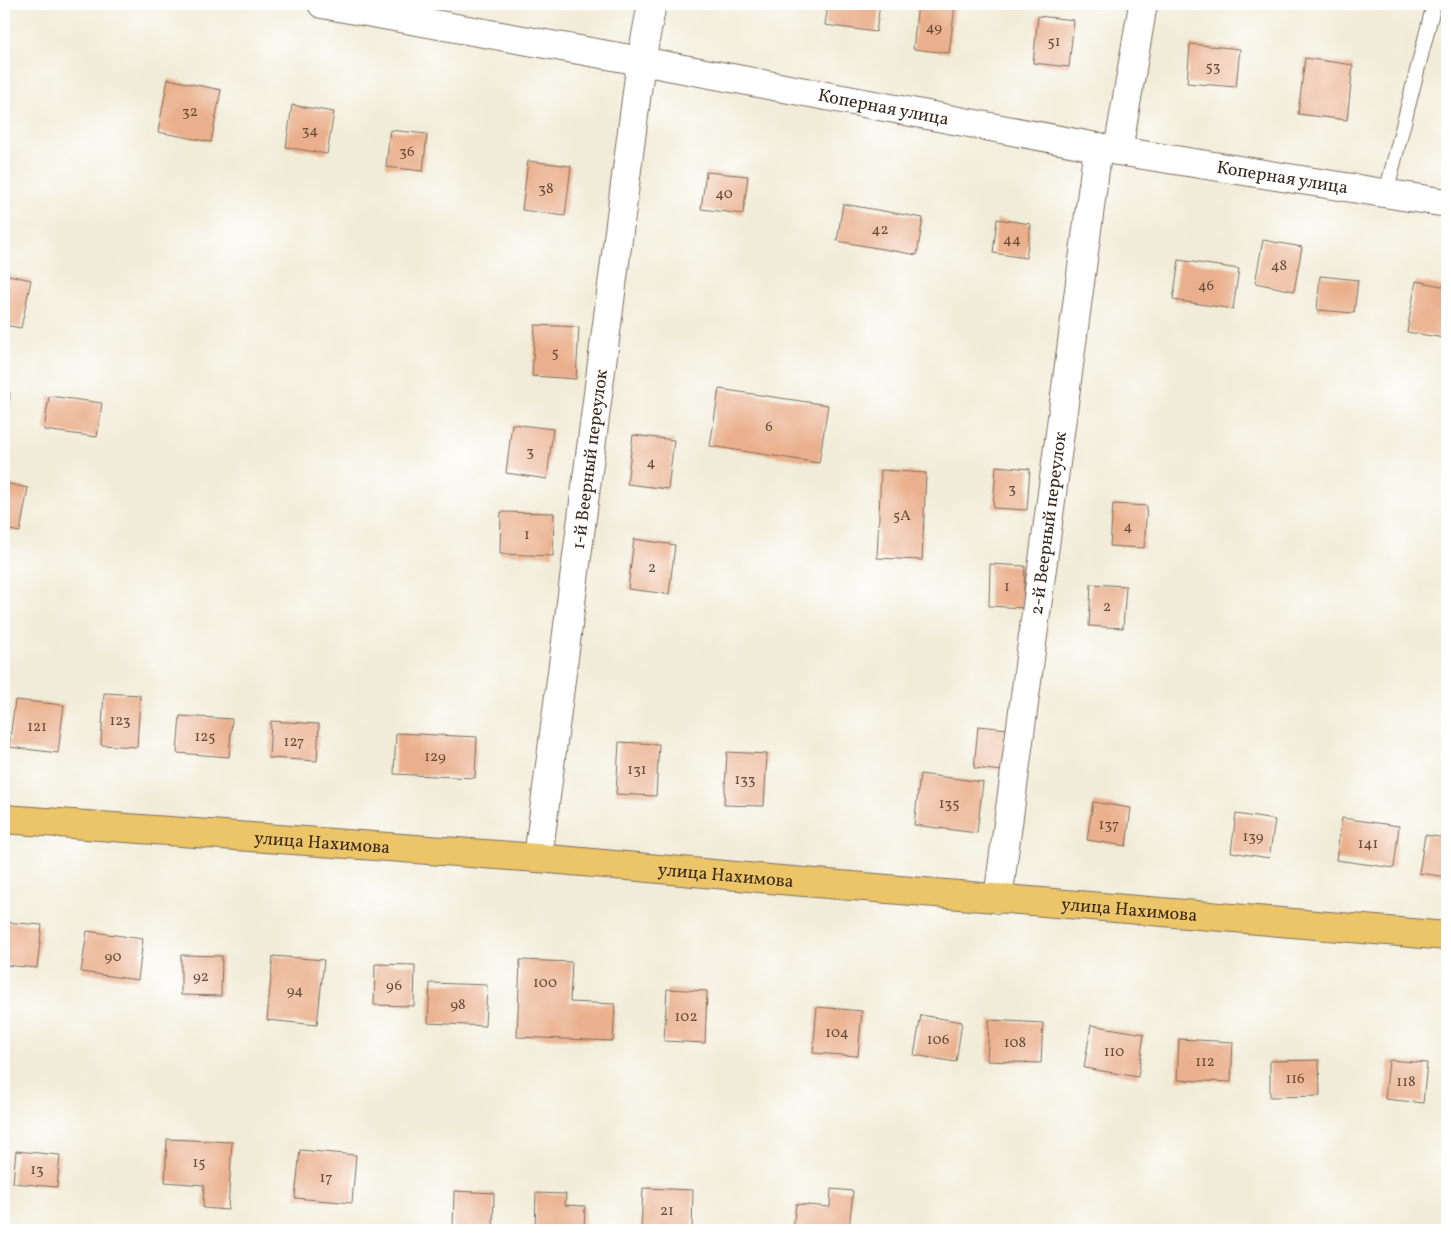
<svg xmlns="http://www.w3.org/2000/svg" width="1451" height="1234" font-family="Vollkorn,serif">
<rect width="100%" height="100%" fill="#fff"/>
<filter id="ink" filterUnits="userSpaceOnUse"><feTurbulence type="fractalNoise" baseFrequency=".02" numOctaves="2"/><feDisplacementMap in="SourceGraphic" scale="10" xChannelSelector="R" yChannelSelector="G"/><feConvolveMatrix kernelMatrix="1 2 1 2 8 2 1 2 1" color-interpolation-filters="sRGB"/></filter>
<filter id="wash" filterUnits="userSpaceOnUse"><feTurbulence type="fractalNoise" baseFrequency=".0096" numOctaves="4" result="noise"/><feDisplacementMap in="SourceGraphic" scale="20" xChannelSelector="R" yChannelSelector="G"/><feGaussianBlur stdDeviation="1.12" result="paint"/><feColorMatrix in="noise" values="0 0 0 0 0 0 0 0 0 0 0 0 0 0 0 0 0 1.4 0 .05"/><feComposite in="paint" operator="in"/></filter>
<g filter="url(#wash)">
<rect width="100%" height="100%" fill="#f1ecd7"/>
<g id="blocks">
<g fill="#eab08d">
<path d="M828 4H880L876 32 825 25Z"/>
<path d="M918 4H939L955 6 949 53 913 49Z"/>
<path d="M1038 16 1074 20 1069 67 1033 63Z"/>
<path d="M1190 44 1240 49 1236 87 1187 83Z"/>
<path d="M1305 58 1353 65 1347 120 1298 114Z"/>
<path d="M168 79 221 90 211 142 158 132Z"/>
<path d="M292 105 334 112 327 154 286 147Z"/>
<path d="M390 130 427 134 423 171 386 167Z"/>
<path d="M528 161 571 166 565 216 522 210Z"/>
<path d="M706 172 748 176 743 214 701 209Z"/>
<path d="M843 204 923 218 917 255 837 241Z"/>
<path d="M997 219 1031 224 1026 258 993 253Z"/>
<path d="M1263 240 1302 247 1294 291 1255 283Z"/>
<path d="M1179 260 1239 269 1233 309 1173 300Z"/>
<path d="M4 274 31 280 21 328 4 325Z"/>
<path d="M1320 276 1358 280 1354 313 1317 310Z"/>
<path d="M1416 281 1447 287V319L1444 338 1407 332Z"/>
<path d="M535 325 579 327 576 379 532 376Z"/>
<path d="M719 389 828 405 819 463 710 446Z"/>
<path d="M4 392 10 393 5 444H4Z"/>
<path d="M49 396 102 403 97 437 44 430Z"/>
<path d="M512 424 553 429 547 479 506 473Z"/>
<path d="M633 435 674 440 668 489 627 484Z"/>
<path d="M996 466 1030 469 1027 510 993 508Z"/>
<path d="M881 470 926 473 922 560 877 558Z"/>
<path d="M4 483 28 488 20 532 4 529Z"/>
<path d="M1113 504 1147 506 1144 548 1110 546Z"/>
<path d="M501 512 554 513 553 556 500 554Z"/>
<path d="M634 539 675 545 669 594 628 589Z"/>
<path d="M990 564 1025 566 1023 608 989 606Z"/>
<path d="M1091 584 1126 586 1123 628 1089 626Z"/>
<path d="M104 693 140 695 137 747 101 745Z"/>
<path d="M15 700 64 705 58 753 9 747Z"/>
<path d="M180 716 232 719 229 757 177 753Z"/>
<path d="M271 721 319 724 317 761 269 758Z"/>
<path d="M978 726 1009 729 1004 771 974 768Z"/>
<path d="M396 733 477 737 475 778 394 774Z"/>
<path d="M619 742 659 744 656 796 616 794Z"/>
<path d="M727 752 767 754 764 806 724 805Z"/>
<path d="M920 774 983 782 977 833 914 825Z"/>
<path d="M1093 802 1131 808 1126 846 1087 840Z"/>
<path d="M1236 814 1275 820 1269 858 1231 852Z"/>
<path d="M1342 818 1399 826 1394 868 1336 860Z"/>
<path d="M1425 835 1447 838V877L1419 873Z"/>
<path d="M4 922 42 925 37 968 4 965Z"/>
<path d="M87 931 143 939 138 980 81 972Z"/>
<path d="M181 955 222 956 221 996 181 995Z"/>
<path d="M273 956 324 960 317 1025 267 1020Z"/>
<path d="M520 960 572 962 570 1002 615 1004 613 1041 517 1037Z"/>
<path d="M375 964 415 965 414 1006 374 1005Z"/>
<path d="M430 983 487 985 485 1026 428 1023Z"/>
<path d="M667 989 707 991 705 1043 664 1041Z"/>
<path d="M817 1007 862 1011 858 1056 813 1053Z"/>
<path d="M921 1015 962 1022 956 1062 914 1055Z"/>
<path d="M989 1020 1043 1023 1041 1063 987 1061Z"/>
<path d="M1091 1025 1144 1034 1138 1077 1084 1068Z"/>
<path d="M1179 1039 1233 1042 1231 1082 1177 1080Z"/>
<path d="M1319 1060 1320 1096 1270 1097V1061Z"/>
<path d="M1389 1060 1427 1063 1423 1103 1385 1099Z"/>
<path d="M167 1139 232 1142 228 1210 203 1208 204 1185 165 1182Z"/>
<path d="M300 1150 356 1155 352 1203 295 1198Z"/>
<path d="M16 1151 60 1155 57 1187 13 1183Z"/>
<path d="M643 1188 693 1190 692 1230H641Z"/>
<path d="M831 1189 853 1191 849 1230H793L796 1204 830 1207Z"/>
<path d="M454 1191 494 1193 493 1230H453Z"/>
<path d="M536 1193 566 1194 565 1205 585 1206 584 1230H535Z"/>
</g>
</g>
</g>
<g filter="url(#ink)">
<use href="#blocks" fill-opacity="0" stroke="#7b6e5f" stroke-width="1"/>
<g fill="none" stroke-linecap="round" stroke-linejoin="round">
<g stroke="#7b6e5f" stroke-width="16">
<path id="service" d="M1386 193 1434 4"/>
</g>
<g stroke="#7b6e5f" stroke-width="30">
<g id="minor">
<path id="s1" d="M322 4 641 61 1118 151 1447 203"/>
<path d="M1118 151 1143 4"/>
<path id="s2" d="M538 858 641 61 652 4"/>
<path id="s3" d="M998 899 1098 147"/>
</g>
</g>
<g stroke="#7b6e5f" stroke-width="30">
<g id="primary">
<path id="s4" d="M4 819 538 858 781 880 1447 936"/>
</g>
</g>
<use href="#service" stroke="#fff" stroke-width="14"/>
<use href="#minor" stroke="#fff" stroke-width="28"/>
<use href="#primary" stroke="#ecc569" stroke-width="28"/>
</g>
</g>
<g text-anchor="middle" stroke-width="4.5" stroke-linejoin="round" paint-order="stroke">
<g font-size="15" fill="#674c3a">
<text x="934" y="32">49</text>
<text x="1054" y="46">51</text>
<text x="1213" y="71">53</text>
<text x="190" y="116">32</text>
<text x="310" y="135">34</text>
<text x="407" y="156">36</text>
<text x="546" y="193">38</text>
<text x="724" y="198">40</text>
<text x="880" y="234">42</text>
<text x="1012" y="244">44</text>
<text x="1279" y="270">48</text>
<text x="1206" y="290">46</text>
<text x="555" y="357">5</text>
<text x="769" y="431">6</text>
<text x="530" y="456">3</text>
<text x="651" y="467">4</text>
<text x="1012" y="493">3</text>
<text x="902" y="520">5А</text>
<text x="1128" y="531">4</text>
<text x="527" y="539">1</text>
<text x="652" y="572">2</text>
<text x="1007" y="591">1</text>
<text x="1107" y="611">2</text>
<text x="120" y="725">123</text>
<text x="37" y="731">121</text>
<text x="205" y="741">125</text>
<text x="294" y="746">127</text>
<text x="435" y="761">129</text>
<text x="637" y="774">131</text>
<text x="745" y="784">133</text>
<text x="949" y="808">135</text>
<text x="1109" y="829">137</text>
<text x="1253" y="841">139</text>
<text x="1368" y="848">141</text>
<text x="113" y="961">90</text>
<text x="201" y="981">92</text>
<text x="545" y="987">100</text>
<text x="394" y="990">96</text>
<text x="295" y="995">94</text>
<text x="458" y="1009">98</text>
<text x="686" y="1021">102</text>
<text x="837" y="1037">104</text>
<text x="938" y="1044">106</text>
<text x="1015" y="1047">108</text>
<text x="1114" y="1056">110</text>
<text x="1205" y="1066">112</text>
<text x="1295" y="1083">116</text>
<text x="1406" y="1086">118</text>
<text x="199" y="1167">15</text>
<text x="37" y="1174">13</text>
<text x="326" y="1182">17</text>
<text x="667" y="1215">21</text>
</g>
<g font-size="18" fill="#3b2a1e" stroke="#fff">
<text dy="6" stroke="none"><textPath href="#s1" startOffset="571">Коперная улица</textPath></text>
<text dy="6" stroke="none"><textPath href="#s1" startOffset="976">Коперная улица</textPath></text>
<text dy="6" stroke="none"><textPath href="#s2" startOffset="402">1-й Веерный переулок</textPath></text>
<text dy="6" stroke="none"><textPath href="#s3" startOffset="379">2-й Веерный переулок</textPath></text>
<text dy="6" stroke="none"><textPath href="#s4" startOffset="319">улица Нахимова</textPath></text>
<text dy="6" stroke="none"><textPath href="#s4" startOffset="724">улица Нахимова</textPath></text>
<text dy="6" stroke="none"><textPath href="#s4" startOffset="1129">улица Нахимова</textPath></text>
</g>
</g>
<rect width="1451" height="1234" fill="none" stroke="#fff" stroke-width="20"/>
</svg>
